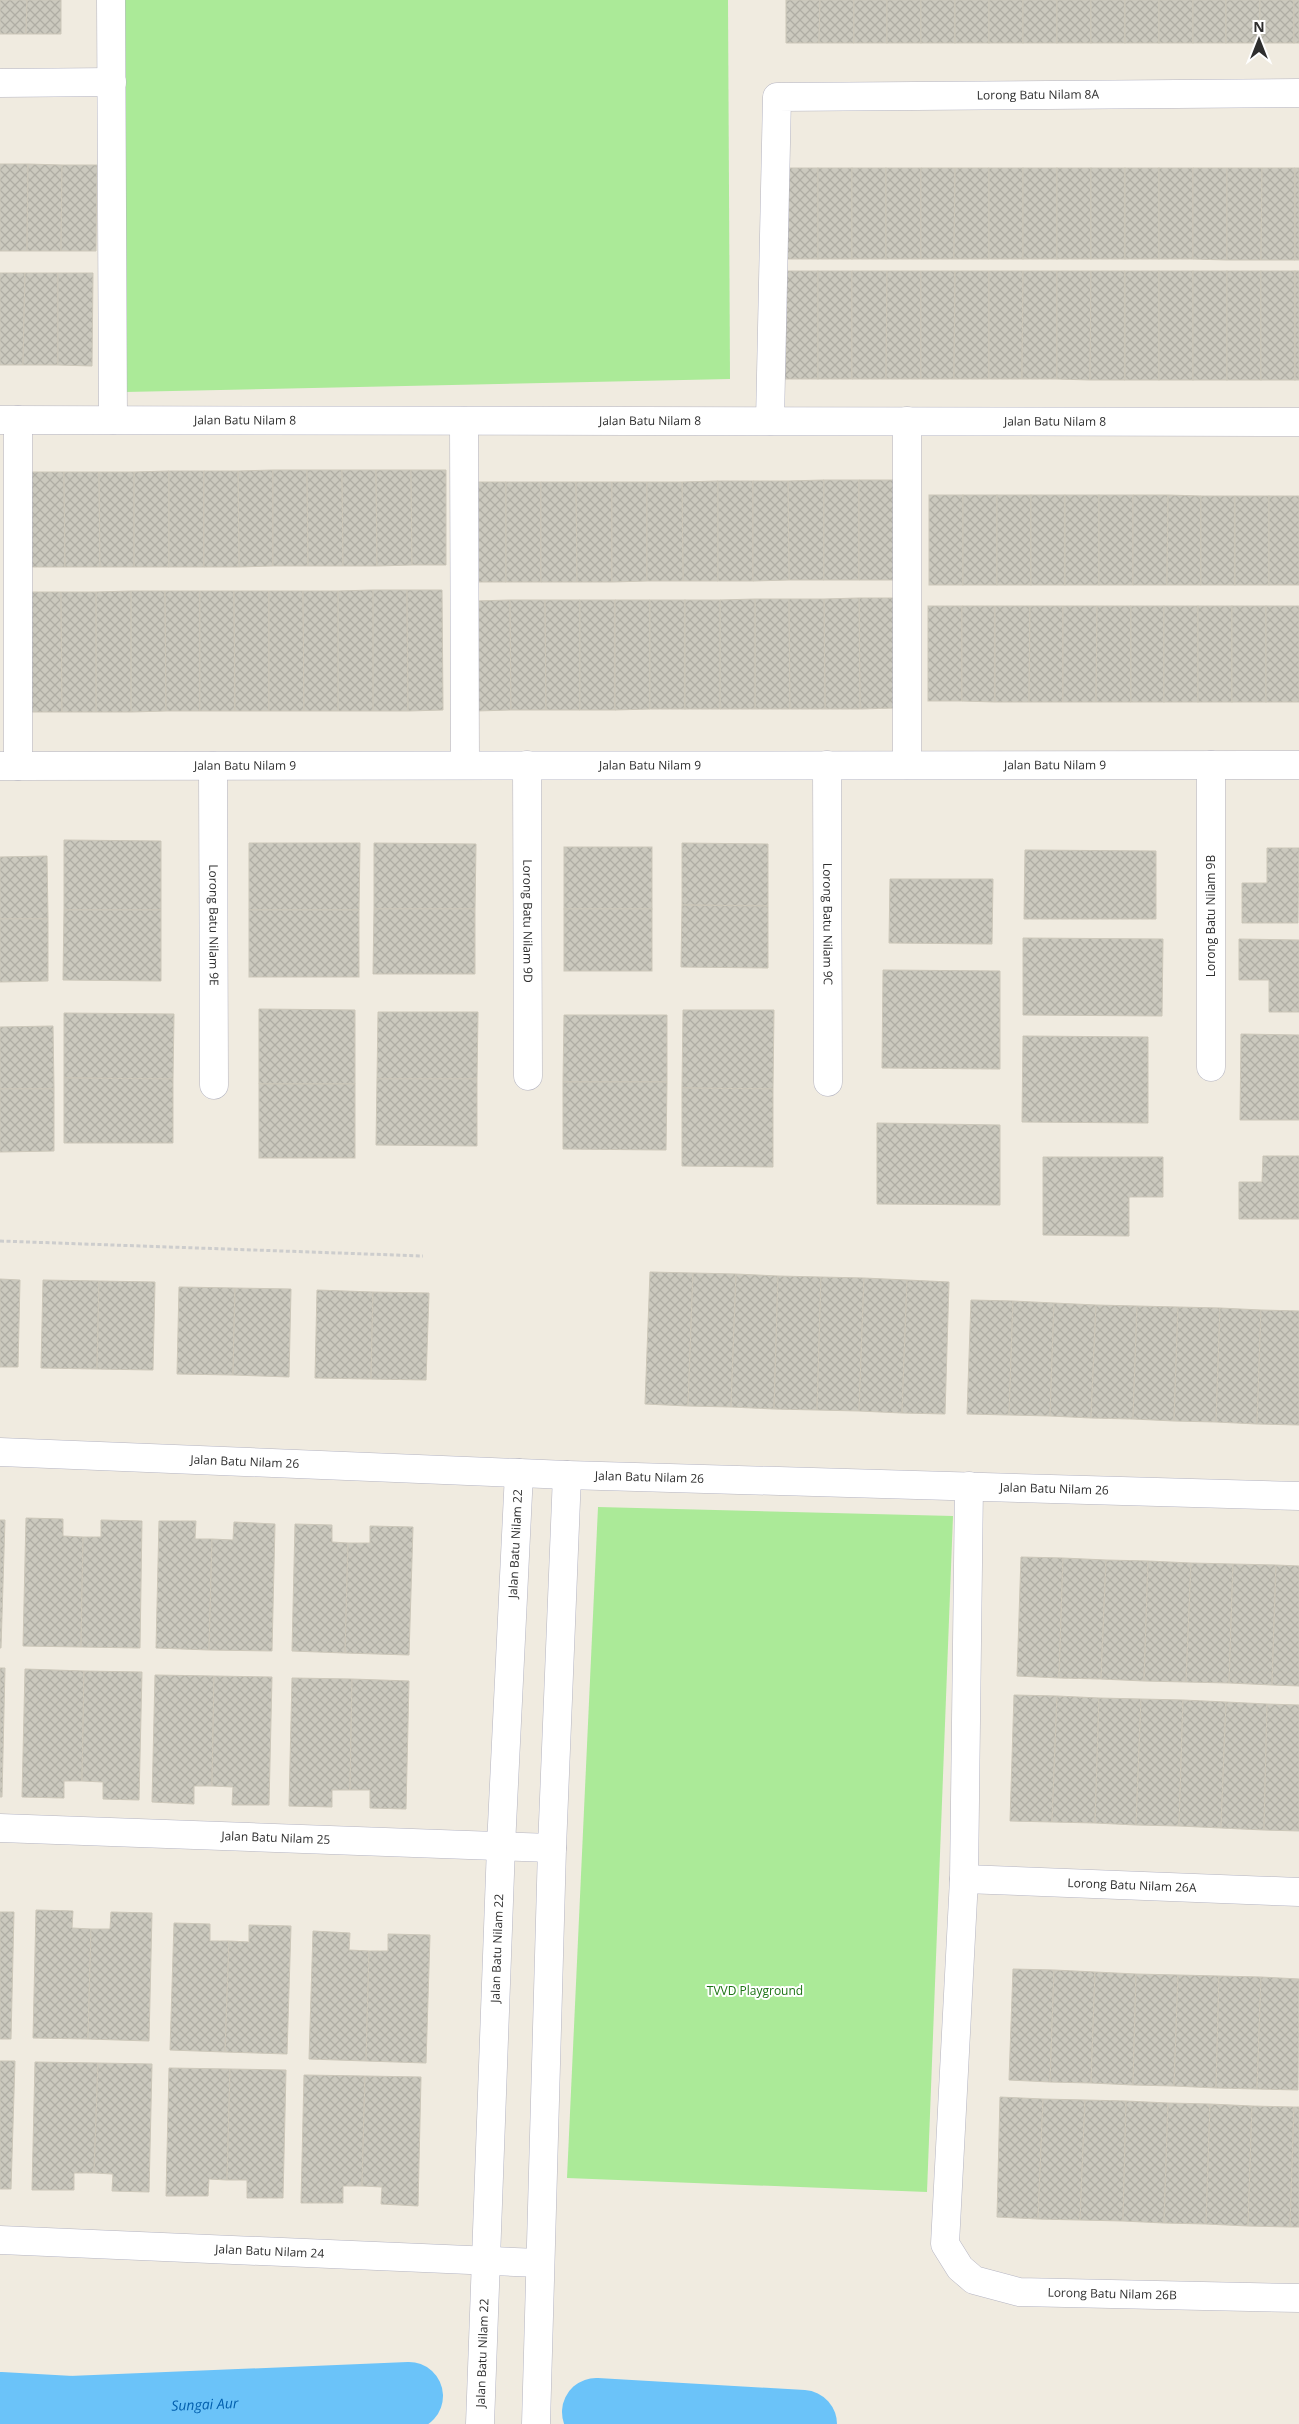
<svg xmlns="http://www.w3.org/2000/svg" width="1299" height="2424" font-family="'Open Sans',sans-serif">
<defs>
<pattern id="building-cross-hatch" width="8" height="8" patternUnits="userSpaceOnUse" patternTransform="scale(1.25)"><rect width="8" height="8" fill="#cbc9be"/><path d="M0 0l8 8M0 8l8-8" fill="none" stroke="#afada4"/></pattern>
</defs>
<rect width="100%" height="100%" fill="#f0ebe0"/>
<g fill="#abea98">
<path d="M122 0H728L730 379 125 392Z"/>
<path d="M598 1507 953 1516 927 2192 567 2178Z"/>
</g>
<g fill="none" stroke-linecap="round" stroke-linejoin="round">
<g stroke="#6bc3f9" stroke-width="68">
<path id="s1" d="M0 2406 71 2410 409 2396"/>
<path d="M596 2412 803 2424"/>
</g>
</g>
<g fill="url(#building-cross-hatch)" stroke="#ccc7b9">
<path d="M0 0H27L26 34H0Z"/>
<path d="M27 0H61V34H26Z"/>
<path d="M786 0H820L819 43H786Z"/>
<path d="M820 0H854V43H819Z"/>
<rect x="854" y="0" width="33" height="43"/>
<rect x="887" y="0" width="34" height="43"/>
<rect x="921" y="0" width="34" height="43"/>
<rect x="955" y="0" width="34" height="43"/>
<rect x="989" y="0" width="34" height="43"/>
<rect x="1023" y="0" width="34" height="43"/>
<rect x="1057" y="0" width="34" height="43"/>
<rect x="1091" y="0" width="34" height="43"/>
<rect x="1125" y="0" width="34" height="43"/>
<rect x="1159" y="0" width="34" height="43"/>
<rect x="1193" y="0" width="33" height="43"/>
<rect x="1226" y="0" width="34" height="43"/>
<rect x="1260" y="0" width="34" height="43"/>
<rect x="1294" y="0" width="5" height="43"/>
<path d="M0 164H28L27 251H0Z"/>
<path d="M28 164 62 165 61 251H27Z"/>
<path d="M62 165H97L96 251H61Z"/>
<rect x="784" y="168" width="34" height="91"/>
<rect x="818" y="168" width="34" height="91"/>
<rect x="852" y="168" width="34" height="91"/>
<rect x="886" y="168" width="35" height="91"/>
<path d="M921 168H955L954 259H921Z"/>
<path d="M955 168H989V259H954Z"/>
<rect x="989" y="168" width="34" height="91"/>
<rect x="1023" y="168" width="34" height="91"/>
<rect x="1057" y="168" width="34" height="91"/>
<rect x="1091" y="168" width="34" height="91"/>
<rect x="1125" y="168" width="34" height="91"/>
<rect x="1159" y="168" width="34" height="91"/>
<path d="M1193 168H1227V260L1193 259Z"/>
<path d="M1227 168H1262L1261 260H1227Z"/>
<path d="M1262 168H1295V260H1261Z"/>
<rect x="1295" y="168" width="4" height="92"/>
<rect x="784" y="271" width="34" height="108"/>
<rect x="818" y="271" width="34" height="108"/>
<path d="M852 271H887L886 379H852Z"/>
<path d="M887 271H921V379H886Z"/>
<path d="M921 271H955L954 379H921Z"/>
<path d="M955 271H989V379H954Z"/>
<path d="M989 271H1023L1022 379H989Z"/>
<path d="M1023 271H1057V379H1022Z"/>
<path d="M1057 271H1091L1090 380 1057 379Z"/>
<path d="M1091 271H1125V380H1090Z"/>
<rect x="1125" y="271" width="34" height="109"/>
<rect x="1159" y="271" width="34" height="109"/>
<rect x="1193" y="271" width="34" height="109"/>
<rect x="1227" y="271" width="34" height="109"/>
<rect x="1261" y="271" width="34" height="109"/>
<rect x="1295" y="271" width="4" height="109"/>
<path d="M0 273H25L23 365H0Z"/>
<path d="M25 273H58V365H23Z"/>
<path d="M58 273H93L92 366 58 365Z"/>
<path d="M273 470V566L239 567 238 471Z"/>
<path d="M273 470H307L308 566H273Z"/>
<path d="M307 470H342L343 566H308Z"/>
<path d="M342 470H376L377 566H343Z"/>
<path d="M376 470H411L412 565 377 566Z"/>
<path d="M411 470H446V565H412Z"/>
<path d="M169 471V567H134V472Z"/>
<rect x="169" y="471" width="35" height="96"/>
<path d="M204 471H238L239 567H204Z"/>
<path d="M30 472H64L65 567H31Z"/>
<path d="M64 472H99L100 567H65Z"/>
<path d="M99 472H134V567H100Z"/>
<path d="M824 480V580H789L788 481Z"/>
<rect x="824" y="480" width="35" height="100"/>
<path d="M859 480H894L895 580H859Z"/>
<path d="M718 481V581H683L682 482Z"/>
<rect x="718" y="481" width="35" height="100"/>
<path d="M753 481H788L789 580 753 581Z"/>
<path d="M470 482H506V582H471Z"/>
<rect x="506" y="482" width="35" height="100"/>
<path d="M541 482H576L577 582H541Z"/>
<path d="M576 482H612V582H577Z"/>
<path d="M612 482H647V581L612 582Z"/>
<path d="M647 482H682L683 581H647Z"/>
<rect x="929" y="495" width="34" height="90"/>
<rect x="963" y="495" width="34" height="90"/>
<rect x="997" y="495" width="34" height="90"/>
<rect x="1031" y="495" width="34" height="90"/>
<rect x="1065" y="495" width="34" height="90"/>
<rect x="1099" y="495" width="34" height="90"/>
<path d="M1133 495H1168L1167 585H1133Z"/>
<path d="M1168 495 1201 496V585H1167Z"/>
<rect x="1201" y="496" width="34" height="89"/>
<rect x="1235" y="496" width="34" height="89"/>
<rect x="1269" y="496" width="30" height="89"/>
<path d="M373 590H407L408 711H373Z"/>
<path d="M373 590V711H338V591Z"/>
<path d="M407 590H442L443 710 408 711Z"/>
<path d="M131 591H165L166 711 131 712Z"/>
<path d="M131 591V712H96V592Z"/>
<path d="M165 591H200V711H166Z"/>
<path d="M200 591H234L235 711H200Z"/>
<path d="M234 591H269V711H235Z"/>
<path d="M269 591H303L304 711H269Z"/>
<path d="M303 591H338V711H304Z"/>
<path d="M26 592H61L62 712H27Z"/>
<path d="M61 592H96V712H62Z"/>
<path d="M859 598H894L895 708 860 709Z"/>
<path d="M859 598 860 709H825L824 599Z"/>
<path d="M755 599H789L790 709H755Z"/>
<path d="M755 599V709H720V600Z"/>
<path d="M789 599H824L825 709H790Z"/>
<path d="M510 600 511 710 476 711 475 601Z"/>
<path d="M510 600H545L546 710H511Z"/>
<path d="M545 600H580V710H546Z"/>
<rect x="580" y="600" width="35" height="110"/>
<path d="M615 600H650V709L615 710Z"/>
<rect x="650" y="600" width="35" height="109"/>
<rect x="685" y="600" width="35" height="109"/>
<rect x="928" y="606" width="34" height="95"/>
<path d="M962 606H995V702L962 701Z"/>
<path d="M995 606H1030L1029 702H995Z"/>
<path d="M1030 606H1063V702H1029Z"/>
<path d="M1063 606H1097L1096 702H1063Z"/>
<path d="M1097 606H1131V702H1096Z"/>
<rect x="1131" y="606" width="33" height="96"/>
<rect x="1164" y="606" width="34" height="96"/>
<rect x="1198" y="606" width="34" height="96"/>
<rect x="1232" y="606" width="34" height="96"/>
<rect x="1266" y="606" width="33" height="96"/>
<path d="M64 840 161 841V910H64Z"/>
<path d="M249 843H360L359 910H249Z"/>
<path d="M374 843 476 844 475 909H374Z"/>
<path d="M682 843 768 844V906L682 905Z"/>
<rect x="564" y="847" width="88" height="62"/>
<path d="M1267 848H1299L1298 923H1242V883H1267Z"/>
<path d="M1025 850 1156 851V919H1024Z"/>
<path d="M47 856 48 919H0V857Z"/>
<path d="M890 879H993L992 944 889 943Z"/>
<path d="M682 905 768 906V968L681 967Z"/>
<path d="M374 909H475V974H373Z"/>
<rect x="564" y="909" width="88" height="62"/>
<path d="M64 910H161V981L63 980Z"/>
<rect x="249" y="910" width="110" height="67"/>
<path d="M0 919H48V981L0 982Z"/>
<path d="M1023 938 1163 939 1162 1016 1023 1015Z"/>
<path d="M1239 939 1299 940V1012H1269V980H1239Z"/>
<path d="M883 970 1000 971V1069L882 1068Z"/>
<path d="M259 1009 355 1010V1084H259Z"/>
<path d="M683 1010H774L773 1089 682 1088Z"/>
<path d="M378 1012H478L477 1079H377Z"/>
<path d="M64 1013 174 1014 173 1079 64 1078Z"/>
<path d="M564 1015H667V1082H563Z"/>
<path d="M53 1026 54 1089H0V1027Z"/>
<path d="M1241 1034 1299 1035V1120H1240Z"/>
<path d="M1023 1036 1148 1037V1123L1022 1122Z"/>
<path d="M64 1078 173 1079V1143H64Z"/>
<path d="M377 1079H477V1146L376 1145Z"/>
<path d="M563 1082H667L666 1150 563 1149Z"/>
<rect x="259" y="1084" width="96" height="74"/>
<path d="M682 1088 773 1089V1167L682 1166Z"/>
<path d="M0 1089H54V1151L0 1152Z"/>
<path d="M877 1123 1000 1125V1205L877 1204Z"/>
<path d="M1263 1156H1299V1219H1239V1182H1262Z"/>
<path d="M1043 1157H1163V1197H1129V1236L1043 1235Z"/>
<path d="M650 1272 693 1273 688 1406 645 1404Z"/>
<path d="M693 1273 736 1274 731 1407 688 1406Z"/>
<path d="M736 1274 778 1276 774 1409 731 1407Z"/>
<path d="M778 1276 821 1277 817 1410 774 1409Z"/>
<path d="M821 1277 864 1278 859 1411 817 1410Z"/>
<path d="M864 1278 907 1280 902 1413 859 1411Z"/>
<path d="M0 1279 20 1280 18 1367H0Z"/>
<path d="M43 1280 99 1281 97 1369 41 1368Z"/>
<path d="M907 1280 949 1282 945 1414 902 1413Z"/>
<path d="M99 1281 155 1282 153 1370 97 1369Z"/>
<path d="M179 1287 235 1288 233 1375 177 1374Z"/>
<path d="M235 1288 291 1289 289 1377 233 1375Z"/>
<path d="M317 1290 373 1292 371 1379 315 1378Z"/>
<path d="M373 1292 429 1293 426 1380 371 1379Z"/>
<path d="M971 1300 1013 1301 1009 1415 967 1414Z"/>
<path d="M1013 1301 1054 1303 1050 1416 1009 1415Z"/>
<path d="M1054 1303 1096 1305 1091 1418 1050 1416Z"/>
<path d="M1096 1305 1137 1306 1133 1419 1091 1418Z"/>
<path d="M1137 1306 1178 1307 1174 1421 1133 1419Z"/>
<path d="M1178 1307 1220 1308 1216 1422 1174 1421Z"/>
<path d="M1220 1308 1261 1310 1257 1424 1216 1422Z"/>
<path d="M1261 1310 1299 1311V1425L1257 1424Z"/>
<path d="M26 1518 63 1519V1536L83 1537 81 1647 23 1646Z"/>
<path d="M0 1520H5L1 1648H0Z"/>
<path d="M101 1520 142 1521 140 1648 81 1647 83 1537H101Z"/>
<path d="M159 1521H196L195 1539H212L209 1650 156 1648Z"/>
<path d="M234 1522 275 1524 272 1651 209 1650 212 1539 233 1540Z"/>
<path d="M295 1524 332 1525V1542L348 1543 345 1653 292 1651Z"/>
<path d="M370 1526 413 1527 409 1655 345 1653 348 1543H370Z"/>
<path d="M1021 1557 1063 1558 1059 1678 1017 1676Z"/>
<path d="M1063 1558 1106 1560 1101 1679 1059 1678Z"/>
<path d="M1106 1560 1148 1561 1144 1681 1101 1679Z"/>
<path d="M1148 1561 1191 1563 1186 1682 1144 1681Z"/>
<path d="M1191 1563 1233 1564 1229 1683 1186 1682Z"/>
<path d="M1233 1564 1276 1565 1272 1685 1229 1683Z"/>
<path d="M1276 1565 1299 1566V1686L1272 1685Z"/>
<path d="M0 1668H5L2 1797H0Z"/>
<path d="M25 1669 84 1671 82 1781H64V1798L22 1797Z"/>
<path d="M84 1671 142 1672 139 1800 103 1799V1782L82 1781Z"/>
<path d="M155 1675 214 1676 212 1786H194V1804L152 1802Z"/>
<path d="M214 1676 272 1677 269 1805H232L233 1787 212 1786Z"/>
<path d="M292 1678 352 1679 350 1790H332V1807L289 1806Z"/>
<path d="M352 1679 409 1681 406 1809 370 1808V1790H350Z"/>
<path d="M1014 1695 1057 1696 1052 1822 1010 1821Z"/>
<path d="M1057 1696 1099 1698 1095 1823 1052 1822Z"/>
<path d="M1099 1698 1141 1699 1136 1825 1095 1823Z"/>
<path d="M1141 1699 1183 1700 1179 1826 1136 1825Z"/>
<path d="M1183 1700 1226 1702 1221 1828 1179 1826Z"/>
<path d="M1226 1702 1267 1704 1264 1830 1221 1828Z"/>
<path d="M1267 1704 1299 1705V1831L1264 1830Z"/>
<path d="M36 1910 73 1911 72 1928 91 1929 88 2039 33 2038Z"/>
<path d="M0 1912H14L11 2039H0Z"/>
<path d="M111 1912 152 1913 149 2041 88 2039 91 1929H110Z"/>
<path d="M174 1923 210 1924V1941H229L225 2052 170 2050Z"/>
<path d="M249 1925 291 1926 287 2054 225 2052 229 1941 249 1942Z"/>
<path d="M313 1931 350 1933 349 1950 369 1951 366 2061 309 2059Z"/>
<path d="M388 1934 430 1935 426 2063 366 2061 369 1951H388Z"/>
<path d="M1013 1969 1054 1970 1050 2082 1009 2080Z"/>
<path d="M1054 1970 1095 1972 1091 2083 1050 2082Z"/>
<path d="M1095 1972 1136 1974 1133 2085 1091 2083Z"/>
<path d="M1136 1974 1178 1975 1174 2086 1133 2085Z"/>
<path d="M1178 1975 1219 1976 1216 2088 1174 2086Z"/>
<path d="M1219 1976 1261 1977 1257 2089 1216 2088Z"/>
<path d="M1261 1977 1299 1979 1298 2090 1257 2089Z"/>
<path d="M0 2061H15L11 2189H0Z"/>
<path d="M35 2062 98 2063 94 2173H74V2190H32Z"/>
<path d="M98 2063 152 2064 149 2192 112 2191 113 2174 94 2173Z"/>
<path d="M169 2068 230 2069 227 2180 209 2179 208 2196H166Z"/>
<path d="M230 2069 286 2070 283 2198H247V2180H227Z"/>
<path d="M304 2075 365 2076 362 2186H343V2203H301Z"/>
<path d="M365 2076 421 2077 418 2206 381 2204 382 2187 362 2186Z"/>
<path d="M1000 2097 1043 2099 1038 2219 997 2217Z"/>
<path d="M1043 2099 1085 2100 1080 2220 1038 2219Z"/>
<path d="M1085 2100 1126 2101 1123 2221 1080 2220Z"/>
<path d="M1126 2101 1168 2103 1164 2223 1123 2221Z"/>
<path d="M1168 2103 1210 2104 1206 2224 1164 2223Z"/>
<path d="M1210 2104 1252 2106 1248 2226 1206 2224Z"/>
<path d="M1252 2106 1294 2107 1290 2227 1248 2226Z"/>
<path d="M1294 2107H1299V2227H1290Z"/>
</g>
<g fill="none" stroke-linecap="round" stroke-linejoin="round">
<g stroke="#b4b4c2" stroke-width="29">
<g id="minor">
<path d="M111 0 113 420"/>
<path d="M0 83 112 82"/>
<path id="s2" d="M0 420 1299 422"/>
<path d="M18 420V766"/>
<path d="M464 421 465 765"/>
<path id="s3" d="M770 421 777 97 1299 93"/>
<path d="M907 421V765"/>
<path id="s4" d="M527 765 528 1076"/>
<path id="s5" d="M827 765 828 1082"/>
<path d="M1211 765V1067"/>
<path id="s6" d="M0 766 1299 765"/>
<path id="s7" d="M213 766 214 1085"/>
<path id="s8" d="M0 1452 567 1475 1299 1496"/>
<path id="s9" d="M969 1486 964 1879 945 2244 960 2268 974 2280 1019 2292 1299 2298"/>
<path id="s10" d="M0 1828 552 1848"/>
<path id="s11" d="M964 1879 1299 1892"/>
<path id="s12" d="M0 2240 539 2263"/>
<path id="s13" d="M480 2424 501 1846 519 1473"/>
<path d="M536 2424 552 1848 567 1475"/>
</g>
</g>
<path stroke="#cdcdcd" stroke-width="3" stroke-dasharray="4 2.5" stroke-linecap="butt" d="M0 1241 423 1256"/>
<use href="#minor" stroke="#fff" stroke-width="28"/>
</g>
<g text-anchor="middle" stroke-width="4" stroke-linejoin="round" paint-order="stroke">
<g font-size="12" fill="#2e2e2e" stroke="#fff">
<text dy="4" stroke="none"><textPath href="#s3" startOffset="585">Lorong Batu Nilam 8A</textPath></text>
<text dy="4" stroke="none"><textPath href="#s2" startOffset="245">Jalan Batu Nilam 8</textPath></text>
<text dy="4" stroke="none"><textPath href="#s2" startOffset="650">Jalan Batu Nilam 8</textPath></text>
<text dy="4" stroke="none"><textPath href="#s2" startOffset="1055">Jalan Batu Nilam 8</textPath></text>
<text dy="4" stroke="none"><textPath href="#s6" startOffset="650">Jalan Batu Nilam 9</textPath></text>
<text dy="4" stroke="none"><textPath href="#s6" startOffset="1055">Jalan Batu Nilam 9</textPath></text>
<text dy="4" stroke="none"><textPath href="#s6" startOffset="245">Jalan Batu Nilam 9</textPath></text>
<text transform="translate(1211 916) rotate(-90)" y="4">Lorong Batu Nilam 9B</text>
<text dy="4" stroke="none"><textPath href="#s4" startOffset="156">Lorong Batu Nilam 9D</textPath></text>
<text dy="4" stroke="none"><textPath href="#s5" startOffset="159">Lorong Batu Nilam 9C</textPath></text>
<text dy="4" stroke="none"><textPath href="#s7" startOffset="159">Lorong Batu Nilam 9E</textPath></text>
<text dy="4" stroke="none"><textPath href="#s8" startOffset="245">Jalan Batu Nilam 26</textPath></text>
<text dy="4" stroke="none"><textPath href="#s8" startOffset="650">Jalan Batu Nilam 26</textPath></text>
<text dy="4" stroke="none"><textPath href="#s8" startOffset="1055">Jalan Batu Nilam 26</textPath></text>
<text dy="4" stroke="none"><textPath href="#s13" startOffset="881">Jalan Batu Nilam 22</textPath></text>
<text dy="4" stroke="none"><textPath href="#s10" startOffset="276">Jalan Batu Nilam 25</textPath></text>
<text dy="4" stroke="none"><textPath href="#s11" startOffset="168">Lorong Batu Nilam 26A</textPath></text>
<text dy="4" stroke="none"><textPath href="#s13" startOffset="476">Jalan Batu Nilam 22</textPath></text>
<text dy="4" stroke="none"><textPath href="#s12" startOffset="270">Jalan Batu Nilam 24</textPath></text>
<text dy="4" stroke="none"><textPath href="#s9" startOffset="945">Lorong Batu Nilam 26B</textPath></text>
<text dy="4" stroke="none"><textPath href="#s13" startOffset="71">Jalan Batu Nilam 22</textPath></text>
</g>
<g font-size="12" fill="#1d7415" stroke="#fff">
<text x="755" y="1995">TVVD Playground</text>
</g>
<g font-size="14" font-style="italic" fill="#025fae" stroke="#fff">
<text dy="5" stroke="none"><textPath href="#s1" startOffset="205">Sungai Aur</textPath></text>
</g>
</g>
<g transform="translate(1259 40)" stroke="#ffffff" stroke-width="4" paint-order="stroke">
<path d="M0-4L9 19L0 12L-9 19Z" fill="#2e2e2e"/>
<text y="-8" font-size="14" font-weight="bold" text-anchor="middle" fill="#2e2e2e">N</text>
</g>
</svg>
